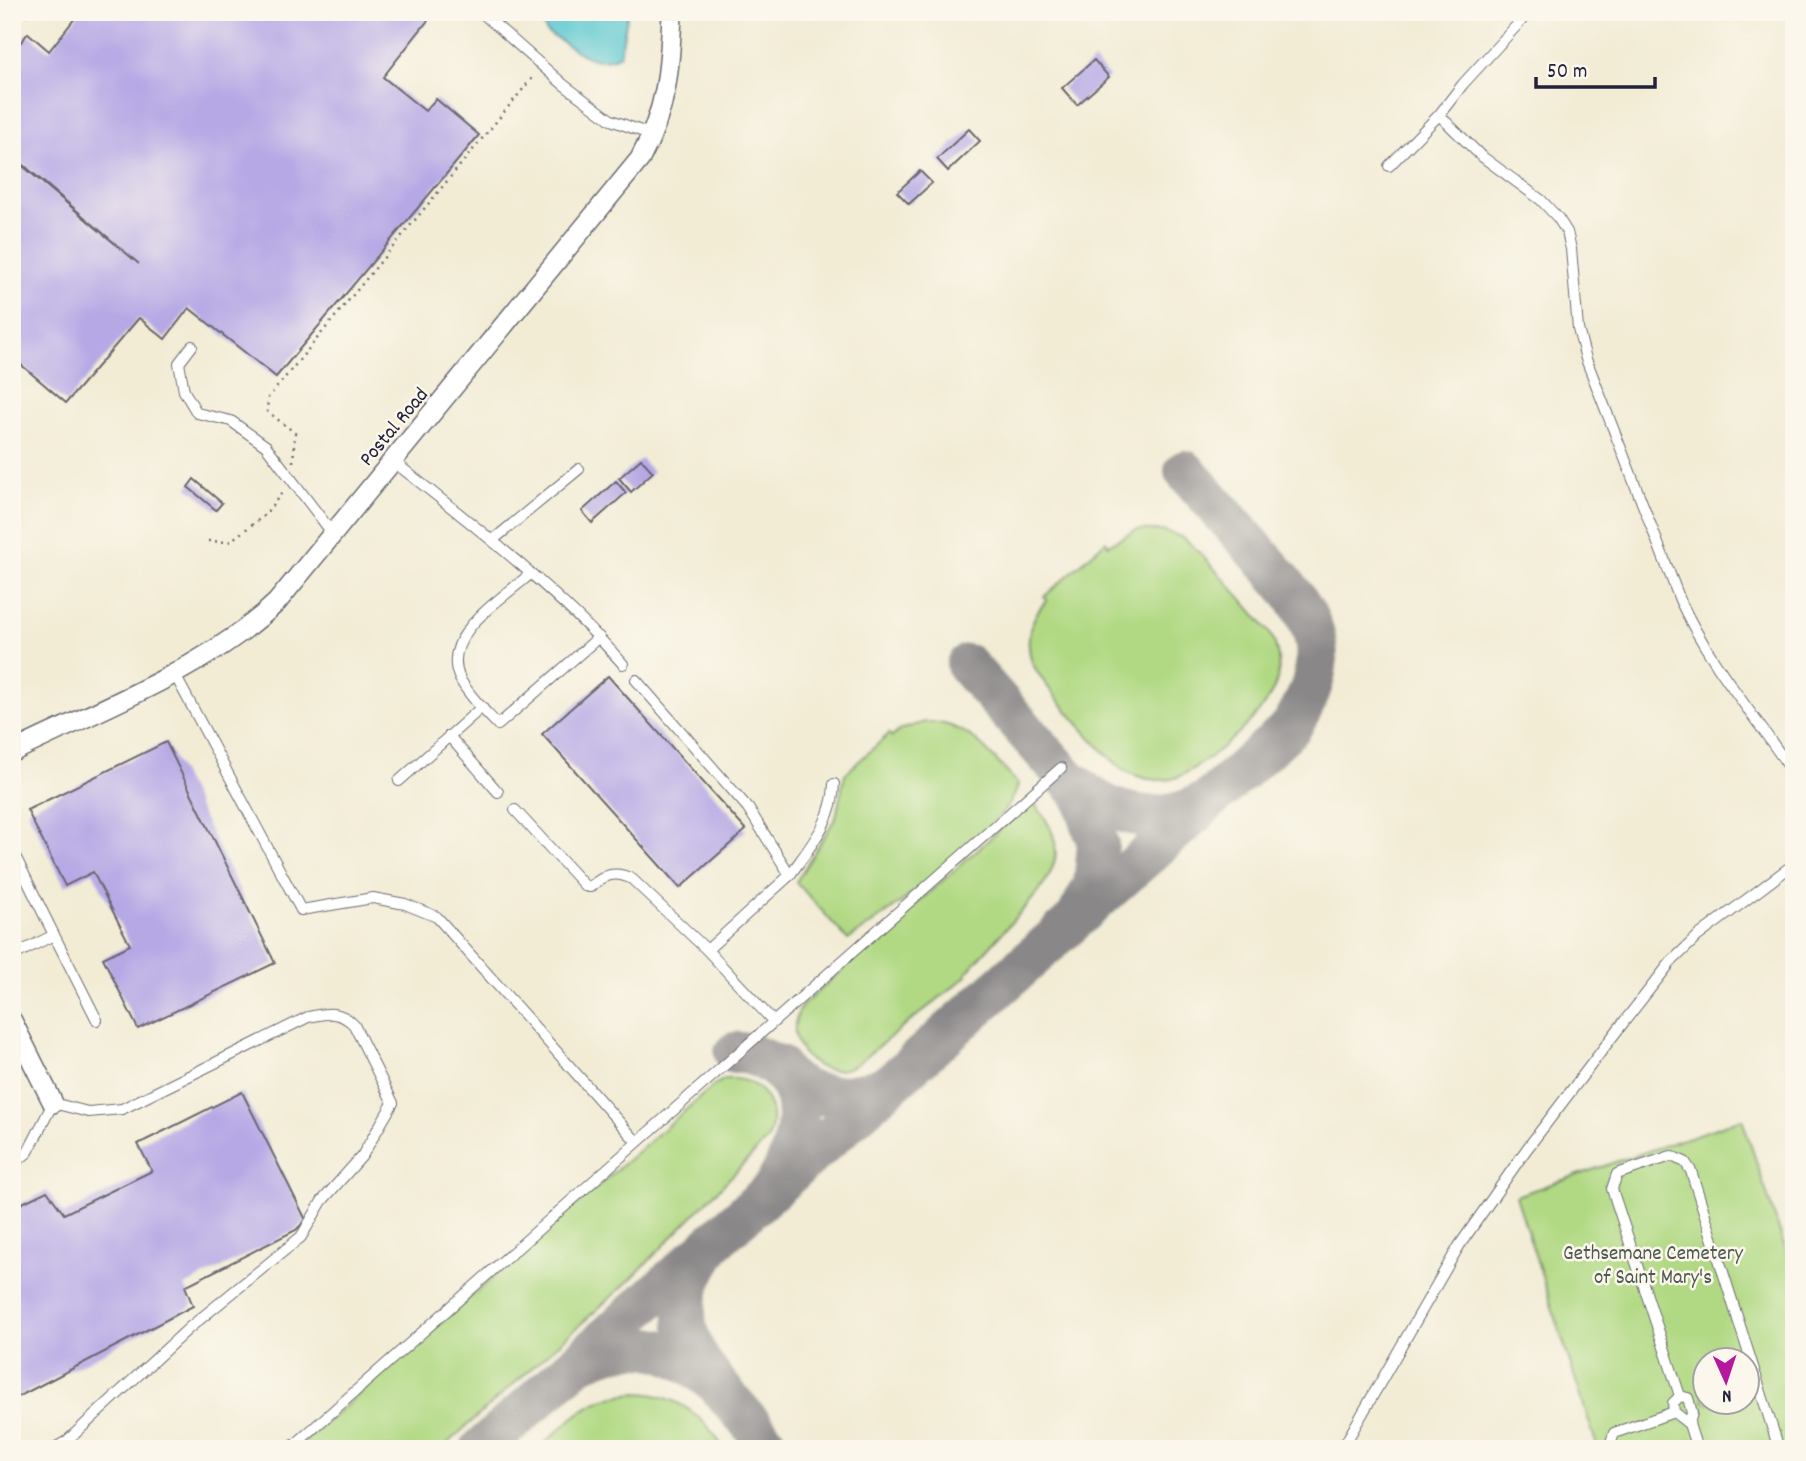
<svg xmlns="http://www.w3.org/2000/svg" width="1806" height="1461" font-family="Dekko,sans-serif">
<rect width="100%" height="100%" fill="#fbf7ec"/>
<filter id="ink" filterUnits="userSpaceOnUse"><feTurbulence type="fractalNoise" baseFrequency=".0143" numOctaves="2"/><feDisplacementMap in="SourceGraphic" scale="14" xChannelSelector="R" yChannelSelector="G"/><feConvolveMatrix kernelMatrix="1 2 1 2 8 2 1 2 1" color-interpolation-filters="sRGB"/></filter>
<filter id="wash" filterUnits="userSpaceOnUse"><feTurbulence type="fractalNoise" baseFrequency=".00686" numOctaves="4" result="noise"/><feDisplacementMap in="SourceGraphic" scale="28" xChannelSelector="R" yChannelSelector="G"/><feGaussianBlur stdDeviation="1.57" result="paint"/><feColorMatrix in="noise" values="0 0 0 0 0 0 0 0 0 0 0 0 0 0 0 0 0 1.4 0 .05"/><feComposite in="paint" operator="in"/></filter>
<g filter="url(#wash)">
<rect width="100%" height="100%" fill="#f2ecd5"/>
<g fill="#b1d983" stroke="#6a7e5f" stroke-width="2" fill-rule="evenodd">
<path d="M1136 530C1152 529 1168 530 1183 538 1195 545 1259 618 1269 632 1276 642 1280 660 1278 673 1275 709 1213 758 1182 775 1165 784 1143 780 1126 771 1109 762 1035 677 1031 659 1025 637 1031 617 1047 600L1044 597 1106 541 1108 545Z"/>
<path d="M925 722C969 721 990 755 1018 784 1011 826 885 915 848 940L796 882 836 817 845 774 889 734 892 737 900 730Z"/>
<path d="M1032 801C1074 850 1055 875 1017 916 1000 935 983 954 966 973L967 976 859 1062C822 1089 777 1043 802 1006Z"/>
<path d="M725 1079C760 1075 782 1107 768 1139L630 1280 441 1449H296L714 1085Z"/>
<path d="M1742 1119 1794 1275V1449H1598L1516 1196ZM1704 1360H1746V1402H1704Z"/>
<path d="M638 1393C676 1394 705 1417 724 1449H538C574 1418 589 1395 638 1393Z"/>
</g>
<path fill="#5ac7d0" stroke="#3e7486" stroke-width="2" d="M538 12H628L620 55C591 71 573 45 547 33Z"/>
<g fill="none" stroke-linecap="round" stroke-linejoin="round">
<g stroke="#8a8788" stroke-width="42">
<path d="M967 665 1083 796 1098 844 1094 885 1080 911"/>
<path d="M1074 783C1110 816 1156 827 1201 804"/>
<path d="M735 1053C747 1052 760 1057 771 1064 813 1091 798 1147 777 1182"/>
<path d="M778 1065C799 1104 855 1101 889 1084"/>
<path d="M707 1251C646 1343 726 1383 770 1449"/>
<path d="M584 1360C633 1338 667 1344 709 1378"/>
<path d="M481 1449 1291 727C1341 648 1312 613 1257 552 1233 525 1209 498 1185 471"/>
</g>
</g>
<g id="blocks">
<g fill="#b6a8e5">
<path d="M80 12H431L433 14 383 77 425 111 436 99 479 135 276 377 189 308 165 339 139 318 66 403 12 357V157L139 264 12 155V35L21 42 28 33 49 51Z"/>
<path d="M1094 60 1109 77 1077 105 1062 88Z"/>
<path d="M969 129 980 141 948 171 937 159Z"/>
<path d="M920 171 932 183 909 204 897 192Z"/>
<path d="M641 459 653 472 631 492 619 478Z"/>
<path d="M194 479 222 503 216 510 188 487Z"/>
<path d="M616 481 626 493 592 523 582 511Z"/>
<path d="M608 676 746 830 680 888 542 734Z"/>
<path d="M166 742 275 963 138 1029 103 958 130 945 93 872 65 886 27 810Z"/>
<path d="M242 1092 306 1220 296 1230 185 1286 193 1306 12 1400V1208L47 1191 64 1214 152 1171 138 1144Z"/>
</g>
</g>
</g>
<g filter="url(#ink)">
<use href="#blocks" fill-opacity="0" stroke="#6b6971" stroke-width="2"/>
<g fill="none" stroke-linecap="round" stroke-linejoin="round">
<g stroke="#6b6971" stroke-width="12">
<g id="service">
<path d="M481 12 564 85 611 120 652 135"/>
<path d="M1529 12 1463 84 1439 115 1480 155 1541 200 1558 218 1567 232 1571 249 1578 329 1586 359 1680 600C1709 663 1755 716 1794 774"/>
<path d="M1389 166 1439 115"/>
<path d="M192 346 179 363 184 391 197 413 231 421 266 446 333 534"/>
<path d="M393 461C471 523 557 589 623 664"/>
<path d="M493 540 579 469"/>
<path d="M529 575C501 600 439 636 460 679 469 696 485 711 498 725L599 637"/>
<path d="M174 673 301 910 373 898 405 904 437 917 636 1141"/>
<path d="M636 680 748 808 790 875 707 950 772 1020"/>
<path d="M449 736 498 792"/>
<path d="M399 781 482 707"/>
<path d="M515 810 585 886 590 887C605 875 614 870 632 879L707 950"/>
<path d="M12 850 54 935"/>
<path d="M790 875C811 845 833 821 834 784"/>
<path d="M12 956 54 935 97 1020"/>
<path d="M12 1165 28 1152 53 1103 88 1112 122 1109 308 1017C327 1013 340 1010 354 1025L393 1103 362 1156 322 1201 301 1237 189 1328 67 1441 53 1449"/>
<path d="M1680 1396 1612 1189 1617 1174 1671 1156 1685 1162 1691 1171 1779 1449"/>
<path d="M1689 1424 1674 1412 1673 1403 1680 1396 1688 1398 1692 1413 1689 1424 1697 1449"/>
<path d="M290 1449 1061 768"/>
<path d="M1342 1449 1459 1246 1526 1150 1616 1032 1671 962 1698 936 1794 864"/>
<path d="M1609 1449 1614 1433 1674 1412"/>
</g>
</g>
<g stroke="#6b6971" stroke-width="22">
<g id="minor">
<path d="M12 752C99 709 207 669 277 602L640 159C667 109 670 69 672 12"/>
<path d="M12 1021 53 1103"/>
</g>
</g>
<g stroke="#6b6971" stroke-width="2.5" stroke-dasharray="2 5" stroke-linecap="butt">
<path d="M12 19 39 12"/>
<path d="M293 462 295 433 267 411 268 398 533 77"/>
<path d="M208 541 229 542 265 515 284 490"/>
</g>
<use href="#service" stroke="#fff" stroke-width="10"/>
<use href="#minor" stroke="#fff" stroke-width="19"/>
</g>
</g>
<g text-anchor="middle" stroke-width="5" stroke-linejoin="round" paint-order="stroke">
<g font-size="21" fill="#22223b" stroke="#fbf7ec">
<text transform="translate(393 426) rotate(-50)" y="7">Postal Road</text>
</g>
<g font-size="21" fill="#4d5951" stroke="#fbf7ec">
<text x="1653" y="1259">Gethsemane Cemetery<tspan x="1653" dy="24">of Saint Mary's</tspan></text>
</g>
</g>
<rect width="1806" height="1461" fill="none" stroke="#fbf7ec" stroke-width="42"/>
<g transform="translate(1726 1381) rotate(177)"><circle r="33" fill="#fbf7ec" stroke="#a4a2a5" stroke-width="2"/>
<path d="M0-5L12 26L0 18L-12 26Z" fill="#b5179e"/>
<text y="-10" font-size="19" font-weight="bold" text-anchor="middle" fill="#22223b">N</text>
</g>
<path d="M1536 77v10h119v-10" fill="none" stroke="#22223b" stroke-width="3.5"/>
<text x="1547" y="77" font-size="21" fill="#22223b" stroke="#fbf7ec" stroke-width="5" paint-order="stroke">50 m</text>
</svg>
